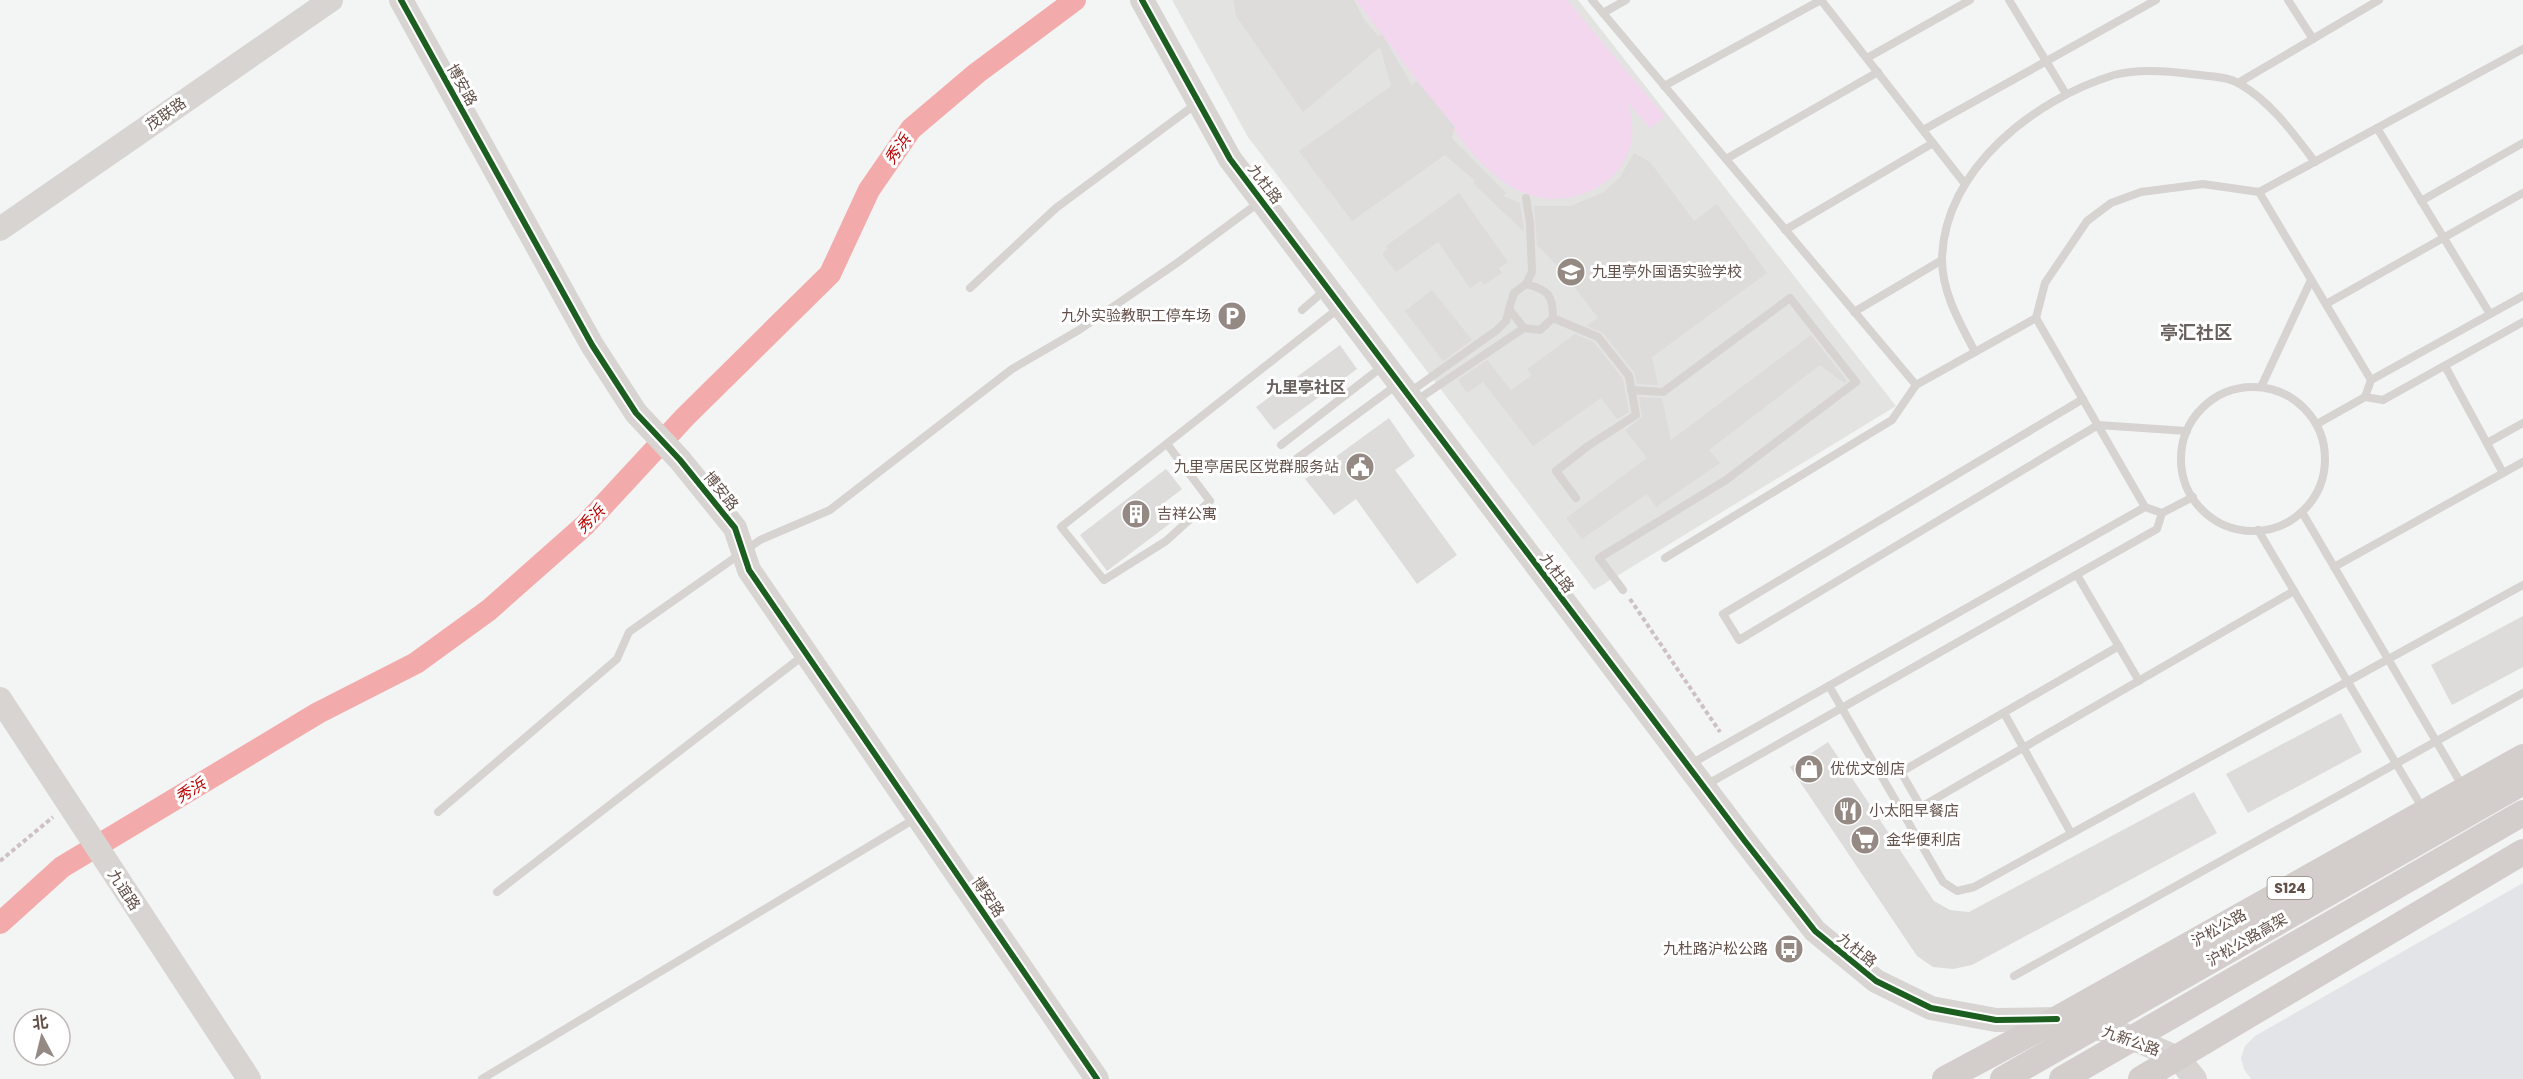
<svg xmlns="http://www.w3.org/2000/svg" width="2523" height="1079" font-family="Poppins,'Noto Sans SC',sans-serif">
<rect width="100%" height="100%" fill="#f3f4f4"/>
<path fill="#e2e4e8" d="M2523 883V1079H2251L2244 1069 2241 1058 2245 1046 2255 1036Z"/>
<path fill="#e3e3e2" d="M1172 0H1578L1896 406 1594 590 1248 137Z"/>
<path fill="#f3d7ee" d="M1356 0H1567L1665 117 1650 128 1628 103C1637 134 1633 160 1607 181 1593 192 1574 198 1557 199 1495 199 1461 138 1428 95 1404 63 1380 32 1356 0Z"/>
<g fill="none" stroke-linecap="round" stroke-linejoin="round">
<path stroke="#f3aaaa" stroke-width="22" d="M0 923 62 867 318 713 416 663 489 610 585 525 685 417 830 274 869 190 911 129 977 73 1075 0"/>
</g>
<g fill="#dddcdb">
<path d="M1233 0H1354L1363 18 1378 36 1382 34 1412 85 1417 81 1455 127 1452 138 1506 193 1503 196 1520 203 1524 232 1473 183 1475 181 1445 155 1352 221 1299 151 1391 86 1380 47 1303 112 1236 16Z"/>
<path d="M1634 153 1650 162 1694 221 1717 204 1767 273 1652 357 1658 385 1637 384 1634 372 1603 333 1587 326 1598 318 1563 272 1537 245 1534 206H1570L1604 192 1620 177Z"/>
<path d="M1459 193 1508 262 1499 268 1502 273 1484 285 1481 281 1470 288 1438 242 1396 272 1382 254 1388 249 1386 246Z"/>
<path d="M1432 290 1472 340 1443 361 1405 311Z"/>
<path d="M1575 334 1594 342 1623 379 1629 412 1617 419 1601 398 1533 446 1483 382 1467 393 1458 380 1487 360 1511 390 1532 375 1527 369Z"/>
<path d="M1811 335 1847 381 1844 383 1820 365 1709 450 1720 463 1656 507 1647 494 1582 539 1566 518 1647 458 1625 430 1642 417 1639 397 1662 398 1671 440Z"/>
<path d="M1340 345 1357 369 1274 430 1256 407Z"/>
<path d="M1389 418 1415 456 1395 470 1457 555 1417 584 1356 499 1334 515 1305 479Z"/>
<path d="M1166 469 1182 489 1160 506 1172 522 1107 571 1080 535Z"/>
<path d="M2523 616V667L2452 705 2431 665Z"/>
<path d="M2341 713 2362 752 2248 813 2226 774Z"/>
<path d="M1828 742 1934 901 1950 910 1969 912 2194 792 2217 833 1972 965 1953 969 1933 967 1917 956 1790 767Z"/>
</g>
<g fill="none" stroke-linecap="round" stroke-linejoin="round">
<g stroke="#cec0c7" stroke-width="4" stroke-dasharray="4.5 3" stroke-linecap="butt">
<path d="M1630 599 1720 732"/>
<path d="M0 861 53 817"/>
</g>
<g stroke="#d6d3d1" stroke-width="8">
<path d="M1592 0 1916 385"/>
<path d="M1821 0 1965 184"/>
<path d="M2009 0 2066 94"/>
<path d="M2288 0 2313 39"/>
<path d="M1603 13 1626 0"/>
<path d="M1867 58 1970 0"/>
<path d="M2238 83 2379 0"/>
<path d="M1664 86 1821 0"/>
<path d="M2377 128 2490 314"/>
<path d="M1923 130 2156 0"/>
<path d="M1726 159 1878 72"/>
<path d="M2259 192 2523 49"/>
<path d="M1526 198 1530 223 1532 272 1526 284 1514 293 1509 309 1524 328 1540 330 1553 318C1553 294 1548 290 1526 284"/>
<path d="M2421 201 2523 143"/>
<path d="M1785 230 1933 143"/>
<path d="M970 288 1056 208 1196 104"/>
<path d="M2326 304 2523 193"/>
<path d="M1302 310 1325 290"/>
<path d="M1854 312 1942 260"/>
<path d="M1553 318 1598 337 1629 376 1636 415 1588 446 1556 471 1576 498"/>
<path d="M1975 352C1960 323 1942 293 1942 259 1944 169 2035 99 2114 75 2136 69 2169 71 2191 74 2206 76 2227 76 2240 84 2272 103 2293 133 2315 162"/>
<path d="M2445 366 2503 473"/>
<path d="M2261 387 2311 280"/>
<circle cx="2253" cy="459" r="72"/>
<path d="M1410 392 1497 330 1506 321 1509 309"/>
<path d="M2365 397 2371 380 2523 296"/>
<path d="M2083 399 1723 614 1739 640 2098 425 2187 431"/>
<path d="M1414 402 1524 328"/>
<path d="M2317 424 2365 397 2383 400 2523 322"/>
<path d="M2487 443 2523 423"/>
<path d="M1167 444 1210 501 1166 541 1104 580 1061 527 1339 308"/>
<path d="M1281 445 1383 366"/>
<path d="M1292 462 1398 384"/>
<path d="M2145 507 2036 318 2045 283 2087 221 2111 203 2141 192 2203 184 2259 192 2371 380"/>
<path d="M2302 512 2463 787"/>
<path d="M2258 530 2423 809"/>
<path d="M1665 558 1892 420 1916 385 2036 318"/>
<path d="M2334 567 2523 462"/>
<path d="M2077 575 2139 681"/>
<path d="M1623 590 1599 558 1726 480 1856 382 1790 298 1663 392 1631 390"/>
<path d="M2119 646 1901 772 1921 807 2294 591"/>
<path d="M1829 686 1943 882 1957 891 1974 887 2523 585"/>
<path d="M2004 713 2071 833"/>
<path d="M1689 765 2145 507 2162 513"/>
<path d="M1706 785 2157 529 2162 513 2193 497"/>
<path d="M438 812 617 659 629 632 760 540 830 510 1012 369 1079 330 1177 263 1261 201"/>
<path d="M497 892 804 655"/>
<path d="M2014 976 2523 693"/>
<path d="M482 1079 916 818"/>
</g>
<g stroke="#d7d4d2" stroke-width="24">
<path d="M401 0 592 345 636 413 680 460 735 528 749 570 1097 1079"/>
<path d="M1142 0 1230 159 1744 840 1815 931 1876 981 1931 1008 1996 1020 2057 1019 2122 1034 2178 1058 2195 1079"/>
<path d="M0 229 331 0"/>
<path d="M0 699 249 1079"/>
</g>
<g stroke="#d3cecc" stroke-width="26">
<path d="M1945 1079 2057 1019 2523 757"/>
<path d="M2003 1079 2523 782"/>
<path d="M2062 1079 2523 813"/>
<path d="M2141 1079 2523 852"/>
</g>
<g stroke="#fff" stroke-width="10">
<g id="cycleway">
<path d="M401 0 592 345 636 413 680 460 735 528 749 570 1097 1079"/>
<path d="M1142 0 1230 159 1744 840 1815 931 1876 981 1931 1008 1996 1020 2057 1019"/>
</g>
</g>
<use href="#cycleway" stroke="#1b5e20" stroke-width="6"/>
</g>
<defs>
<g id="school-disc" transform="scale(1.5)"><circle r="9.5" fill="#958984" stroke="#fff"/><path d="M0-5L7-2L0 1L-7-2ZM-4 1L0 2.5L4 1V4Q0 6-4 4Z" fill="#fff"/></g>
<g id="parking-disc" transform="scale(1.5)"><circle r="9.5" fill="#958984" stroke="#fff"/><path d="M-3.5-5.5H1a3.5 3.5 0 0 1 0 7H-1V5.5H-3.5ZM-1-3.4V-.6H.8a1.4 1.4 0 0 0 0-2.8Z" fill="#fff"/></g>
<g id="civic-disc" transform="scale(1.5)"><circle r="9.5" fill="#958984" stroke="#fff"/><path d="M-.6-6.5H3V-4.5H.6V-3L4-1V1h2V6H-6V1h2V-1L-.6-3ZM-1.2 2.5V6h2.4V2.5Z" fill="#fff"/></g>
<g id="building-disc" transform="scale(1.5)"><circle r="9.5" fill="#958984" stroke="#fff"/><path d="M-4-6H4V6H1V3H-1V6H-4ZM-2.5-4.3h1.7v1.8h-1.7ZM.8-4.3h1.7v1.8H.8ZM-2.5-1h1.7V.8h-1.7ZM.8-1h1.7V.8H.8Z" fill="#fff"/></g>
<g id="shop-disc" transform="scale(1.5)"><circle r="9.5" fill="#958984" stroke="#fff"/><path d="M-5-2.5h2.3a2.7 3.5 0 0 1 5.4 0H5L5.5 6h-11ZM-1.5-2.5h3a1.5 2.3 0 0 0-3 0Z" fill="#fff"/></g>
<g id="restaurant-disc" transform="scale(1.5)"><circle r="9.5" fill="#958984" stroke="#fff"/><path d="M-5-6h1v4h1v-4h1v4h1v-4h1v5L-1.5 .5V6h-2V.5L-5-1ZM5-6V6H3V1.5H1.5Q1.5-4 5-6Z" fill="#fff"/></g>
<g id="supermarket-disc" transform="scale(1.5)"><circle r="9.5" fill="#958984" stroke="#fff"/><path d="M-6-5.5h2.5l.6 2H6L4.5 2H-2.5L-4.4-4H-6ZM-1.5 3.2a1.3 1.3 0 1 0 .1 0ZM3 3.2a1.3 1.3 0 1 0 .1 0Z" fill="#fff"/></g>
<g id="bus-disc" transform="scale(1.5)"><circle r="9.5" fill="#958984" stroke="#fff"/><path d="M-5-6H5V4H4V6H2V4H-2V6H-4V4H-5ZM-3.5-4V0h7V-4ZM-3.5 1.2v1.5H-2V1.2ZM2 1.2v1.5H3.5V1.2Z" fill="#fff"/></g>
</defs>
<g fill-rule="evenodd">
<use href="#school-disc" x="1571" y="272"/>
<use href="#parking-disc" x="1232" y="316"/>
<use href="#civic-disc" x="1360" y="467"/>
<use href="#building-disc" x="1136" y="514"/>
<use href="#shop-disc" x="1809" y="769"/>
<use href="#restaurant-disc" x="1848" y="811"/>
<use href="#supermarket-disc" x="1865" y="840"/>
<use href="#bus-disc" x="1789" y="949"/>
</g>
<g text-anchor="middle" stroke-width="6" stroke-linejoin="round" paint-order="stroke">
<rect fill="#fff" stroke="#91847f" stroke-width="1.5" x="2267.5" y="877" width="45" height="22" rx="4.5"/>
<g font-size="14" font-weight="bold" fill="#624f48">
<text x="2290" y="893">S124</text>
</g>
<g font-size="15" fill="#624f48" stroke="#fff">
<text transform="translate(462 85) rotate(61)" y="5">博安路</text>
<text transform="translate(166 114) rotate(-35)" y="5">茂联路</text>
<text transform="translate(1265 184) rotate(53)" y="5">九杜路</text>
<text transform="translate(721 491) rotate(51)" y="5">博安路</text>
<text transform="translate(1557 573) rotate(53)" y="5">九杜路</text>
<text transform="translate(124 890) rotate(57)" y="5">九谊路</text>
<text transform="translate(988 897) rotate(56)" y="5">博安路</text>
<text transform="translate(2219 928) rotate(-29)" y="5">沪松公路</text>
<text transform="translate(2247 940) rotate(-30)" y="5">沪松公路高架</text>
<text transform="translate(1857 950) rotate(39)" y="5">九杜路</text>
<text transform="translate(2131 1041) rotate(20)" y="5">九新公路</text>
</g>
<g font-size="15" fill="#624f48" stroke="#fff" text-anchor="start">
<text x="1592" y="277">九里亭外国语实验学校</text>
<text x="1211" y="321" text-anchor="end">九外实验教职工停车场</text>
<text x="1339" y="472" text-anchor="end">九里亭居民区党群服务站</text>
<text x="1157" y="519">吉祥公寓</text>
<text x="1830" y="774">优优文创店</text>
<text x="1869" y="816">小太阳早餐店</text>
<text x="1886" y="845">金华便利店</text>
<text x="1768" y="954" text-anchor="end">九杜路沪松公路</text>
</g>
<g font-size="16" font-style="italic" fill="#bb0202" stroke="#fff">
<text transform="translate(897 149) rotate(-55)" y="6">秀浜</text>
<text transform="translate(590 519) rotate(-45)" y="6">秀浜</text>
<text transform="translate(190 790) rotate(-31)" y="6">秀浜</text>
</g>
<g font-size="16" font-weight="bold" fill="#68615e" stroke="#fff">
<text x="1306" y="393">九里亭社区</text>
</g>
<g font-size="18" font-weight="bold" fill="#68615e" stroke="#fff">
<text x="2196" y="339">亭汇社区</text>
</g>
</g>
<g transform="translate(42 1037) rotate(353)"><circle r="28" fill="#ffffff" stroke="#c0b9b6" stroke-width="1.5"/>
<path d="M0-4.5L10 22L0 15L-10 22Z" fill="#958984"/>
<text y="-9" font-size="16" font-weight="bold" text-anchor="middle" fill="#624f48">北</text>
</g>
</svg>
